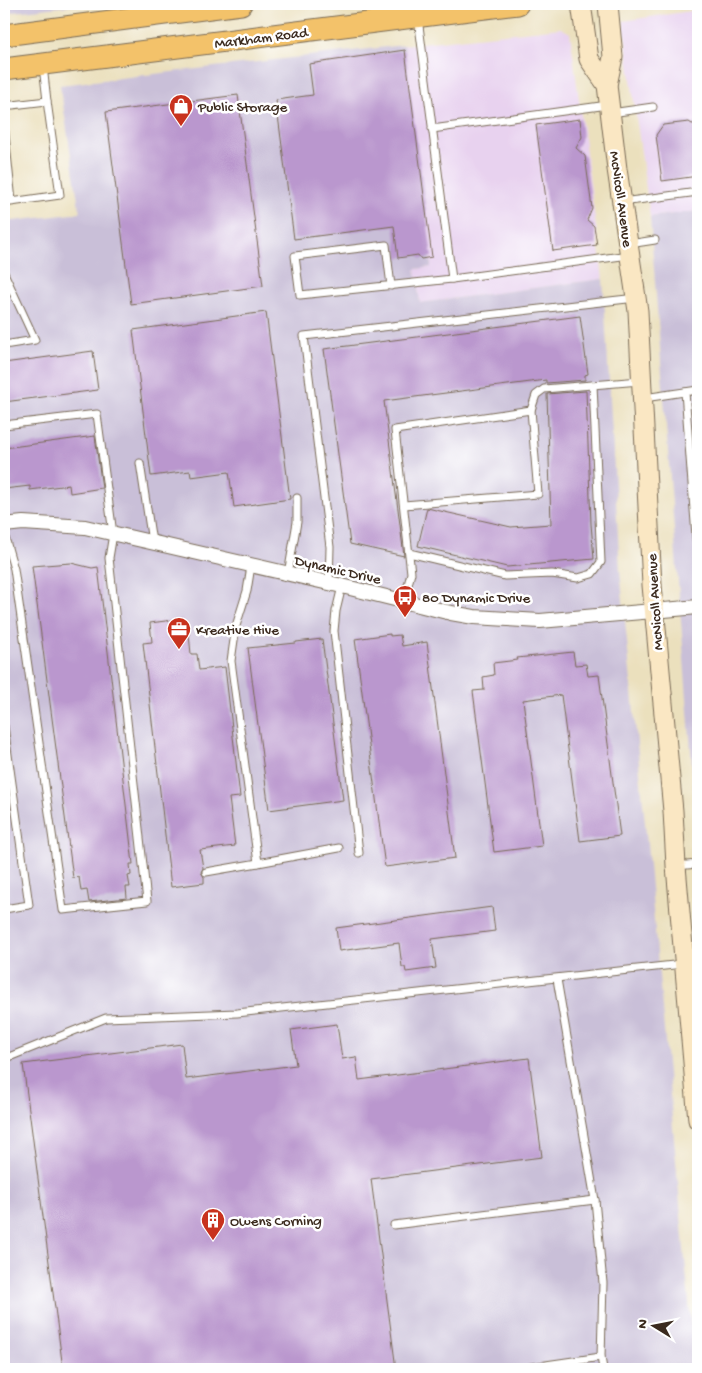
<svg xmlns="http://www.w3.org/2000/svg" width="702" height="1373" font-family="'Gochi Hand',sans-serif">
<rect width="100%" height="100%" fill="#fff"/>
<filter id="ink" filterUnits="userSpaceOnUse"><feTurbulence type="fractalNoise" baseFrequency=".02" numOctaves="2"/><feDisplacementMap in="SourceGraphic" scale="10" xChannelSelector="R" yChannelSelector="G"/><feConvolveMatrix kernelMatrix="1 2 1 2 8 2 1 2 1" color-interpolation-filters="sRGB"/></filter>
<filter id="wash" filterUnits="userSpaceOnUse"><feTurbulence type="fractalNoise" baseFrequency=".0096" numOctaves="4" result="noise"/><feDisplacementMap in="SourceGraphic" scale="20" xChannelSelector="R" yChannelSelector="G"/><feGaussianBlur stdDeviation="1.12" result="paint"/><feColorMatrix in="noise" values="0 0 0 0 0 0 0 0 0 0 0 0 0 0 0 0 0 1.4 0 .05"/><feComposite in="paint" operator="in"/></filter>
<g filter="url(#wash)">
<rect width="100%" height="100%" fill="#ebe0bd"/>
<g fill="#e8d2ef">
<path d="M698 10V211L650 217 623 21Z"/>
<path d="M561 28 570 33 603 279 420 303 415 269 431 267 404 45Z"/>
</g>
<g fill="#c9bfd8">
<path d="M4 4H88L4 13Z"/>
<path d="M404 45 431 267 415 269 420 303 603 279 620 570 648 854 695 1369H4V222L80 213 60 85Z"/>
<path d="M698 211V842L650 217Z"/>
</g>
<g id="blocks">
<g fill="#ba97ce">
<path d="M405 50 432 257 421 259 418 255 398 258 394 226 294 239 276 100 313 95 309 64Z"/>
<path d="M238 95 263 286 131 304 106 112Z"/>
<path d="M580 119 582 137 576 148 585 156 592 208 587 220 594 226 597 245 553 251 536 125Z"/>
<path d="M689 122 692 124 698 123V176L662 181 656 135 663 125Z"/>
<path d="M266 312 290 499 234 507 229 472 191 477 190 471 151 476 133 330Z"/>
<path d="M580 316 588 374 585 375V380L546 383V380L384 401 404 556 350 544 324 349Z"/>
<path d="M93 351 98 390 4 402V363Z"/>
<path d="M586 391 591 524 594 559 507 567 418 546 427 508 511 527 551 524 547 394Z"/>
<path d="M95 436 102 488 70 493 69 485 30 490V486L4 489V448Z"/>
<path d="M71 563 92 568 98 567 133 864H130L131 875 128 876 130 887H126L127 898 89 902 87 890 81 891 79 877 73 878 32 566Z"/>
<path d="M181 619 188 625 191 654H197L199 670 225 667 240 797 229 798 235 846 200 850 203 868 201 872 204 877V883L171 887 143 643 152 642 150 623Z"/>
<path d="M390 634V636L400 635 402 646 427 642 455 858 385 867 355 639Z"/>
<path d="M322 639 343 800 269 810 248 648 296 643V642Z"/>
<path d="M573 652 575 665 586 664 588 676 599 675 620 836 580 841 561 695 523 700 542 846 494 852 473 691 484 690 483 677 494 675 493 663 518 660 517 658Z"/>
<path d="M492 907 495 931 432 939 436 968 406 972 405 967H402L399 943 339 951 336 928Z"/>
<path d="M337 1024 342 1059 356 1057 359 1080 529 1058 542 1157 371 1179 396 1369H63L23 1064 182 1044 186 1079 296 1065 291 1030Z"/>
</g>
</g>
</g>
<g filter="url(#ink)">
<use href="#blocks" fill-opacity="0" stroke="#796a56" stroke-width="1"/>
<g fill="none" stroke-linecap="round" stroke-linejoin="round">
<g stroke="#796a56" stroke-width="9">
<g id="lane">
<path d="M418 18 452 279 629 255"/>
<path d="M43 66 47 101"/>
<path d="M4 106 47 101 60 195 4 203"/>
<path d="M611 113 653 107"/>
<path d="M4 125 12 201"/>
<path d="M432 129 608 105"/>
<path d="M622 202 698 192"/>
<path d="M629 244 655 240"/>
<path d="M4 273 35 340 4 345"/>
<path d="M391 286 386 245 295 256 300 295 452 279"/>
<path d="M685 392 697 549"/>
<path d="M644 398 698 390"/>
<path d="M4 425 97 414 113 534 109 558 147 901 63 910 14 569 4 534"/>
<path d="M140 463 152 542"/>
<path d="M404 505 538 494 531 410"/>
<path d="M409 553 505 576 552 574 578 578 592 574 601 562 593 385"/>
<path d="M251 566 247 591 236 626 231 661 258 863 339 848"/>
<path d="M288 574 297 522V498"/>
<path d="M329 585 330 547 304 336 636 298"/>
<path d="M342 586 336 611 334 631 359 853"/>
<path d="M404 601 411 573 395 430 531 410 536 395 544 389 640 381"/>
<path d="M4 726 29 905 4 909"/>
<path d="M676 866 698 864"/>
<path d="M206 872 258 863"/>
<path d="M557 979 595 1200 603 1283 601 1357 603 1369"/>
<path d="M4 1059 106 1018 237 1013 683 964"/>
<path d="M394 1225 595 1200"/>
<path d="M518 1369 601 1357"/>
</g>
</g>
<g stroke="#796a56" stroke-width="16">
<path id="street" d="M4 525 23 523 85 527 342 586 451 613 474 617 540 621 698 607"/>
</g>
<g stroke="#796a56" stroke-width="21">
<g id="secondary">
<path d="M581 4 589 59 607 85"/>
<path d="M608 4 613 57 607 85 617 169 638 311 652 585 673 811 676 866 698 1120"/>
</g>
</g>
<g stroke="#796a56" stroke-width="23">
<g id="primary">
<path d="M4 35 241 4"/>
<path d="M4 69 518 4"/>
</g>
</g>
<use href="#lane" stroke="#fff" stroke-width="7"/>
<use href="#street" stroke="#fff" stroke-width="14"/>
<use href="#secondary" stroke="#fae7c3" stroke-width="19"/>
<use href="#primary" stroke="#f3c26a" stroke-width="21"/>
</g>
</g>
<defs>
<g id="shop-pin" transform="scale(1.25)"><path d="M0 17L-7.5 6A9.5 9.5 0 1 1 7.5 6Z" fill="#c8321e" stroke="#fff"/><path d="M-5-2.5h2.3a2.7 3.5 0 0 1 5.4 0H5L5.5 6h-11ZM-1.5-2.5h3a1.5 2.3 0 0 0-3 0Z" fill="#fff"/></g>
<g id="bus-pin" transform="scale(1.25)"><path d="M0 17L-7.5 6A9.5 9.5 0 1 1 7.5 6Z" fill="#c8321e" stroke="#fff"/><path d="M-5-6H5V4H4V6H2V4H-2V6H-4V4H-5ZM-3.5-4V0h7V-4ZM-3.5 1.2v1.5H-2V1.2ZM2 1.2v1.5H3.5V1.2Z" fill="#fff"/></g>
<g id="office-pin" transform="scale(1.25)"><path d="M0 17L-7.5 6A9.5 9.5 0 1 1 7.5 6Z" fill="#c8321e" stroke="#fff"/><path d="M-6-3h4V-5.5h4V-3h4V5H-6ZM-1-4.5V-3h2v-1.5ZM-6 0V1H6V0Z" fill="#fff"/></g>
<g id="building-pin" transform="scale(1.25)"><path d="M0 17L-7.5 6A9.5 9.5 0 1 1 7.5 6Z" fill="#c8321e" stroke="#fff"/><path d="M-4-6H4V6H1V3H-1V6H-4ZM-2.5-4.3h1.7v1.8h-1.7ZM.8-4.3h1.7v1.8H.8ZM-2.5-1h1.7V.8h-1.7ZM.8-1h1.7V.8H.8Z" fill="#fff"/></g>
</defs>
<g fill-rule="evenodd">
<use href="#shop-pin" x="181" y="106"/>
<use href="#bus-pin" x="405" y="597"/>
<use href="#office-pin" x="179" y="629"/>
<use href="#building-pin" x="213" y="1220"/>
</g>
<g text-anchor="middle" stroke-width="5" stroke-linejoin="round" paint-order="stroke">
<g font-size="15" fill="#3b2a1e" stroke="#fff">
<text transform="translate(261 37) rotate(-7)" y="5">Markham Road</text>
<text transform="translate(622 199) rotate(82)" y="5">McNicoll Avenue</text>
<text transform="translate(338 569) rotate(13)" y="5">Dynamic Drive</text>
<text transform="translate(654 602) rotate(-94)" y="5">McNicoll Avenue</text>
</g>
<g font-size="15" fill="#3b2a1e" stroke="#fff" text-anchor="start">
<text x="198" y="111">Public Storage</text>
<text x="422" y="602">80 Dynamic Drive</text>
<text x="196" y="634">Kreative Hive</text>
<text x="230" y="1225">Owens Corning</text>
</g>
</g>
<rect width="702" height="1373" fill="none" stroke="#fff" stroke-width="20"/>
<g transform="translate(654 1326) rotate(280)" stroke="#ffffff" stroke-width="4" paint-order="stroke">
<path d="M0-4L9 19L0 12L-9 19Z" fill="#3b2a1e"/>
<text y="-8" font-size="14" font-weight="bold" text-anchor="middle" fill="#3b2a1e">N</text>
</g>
</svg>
